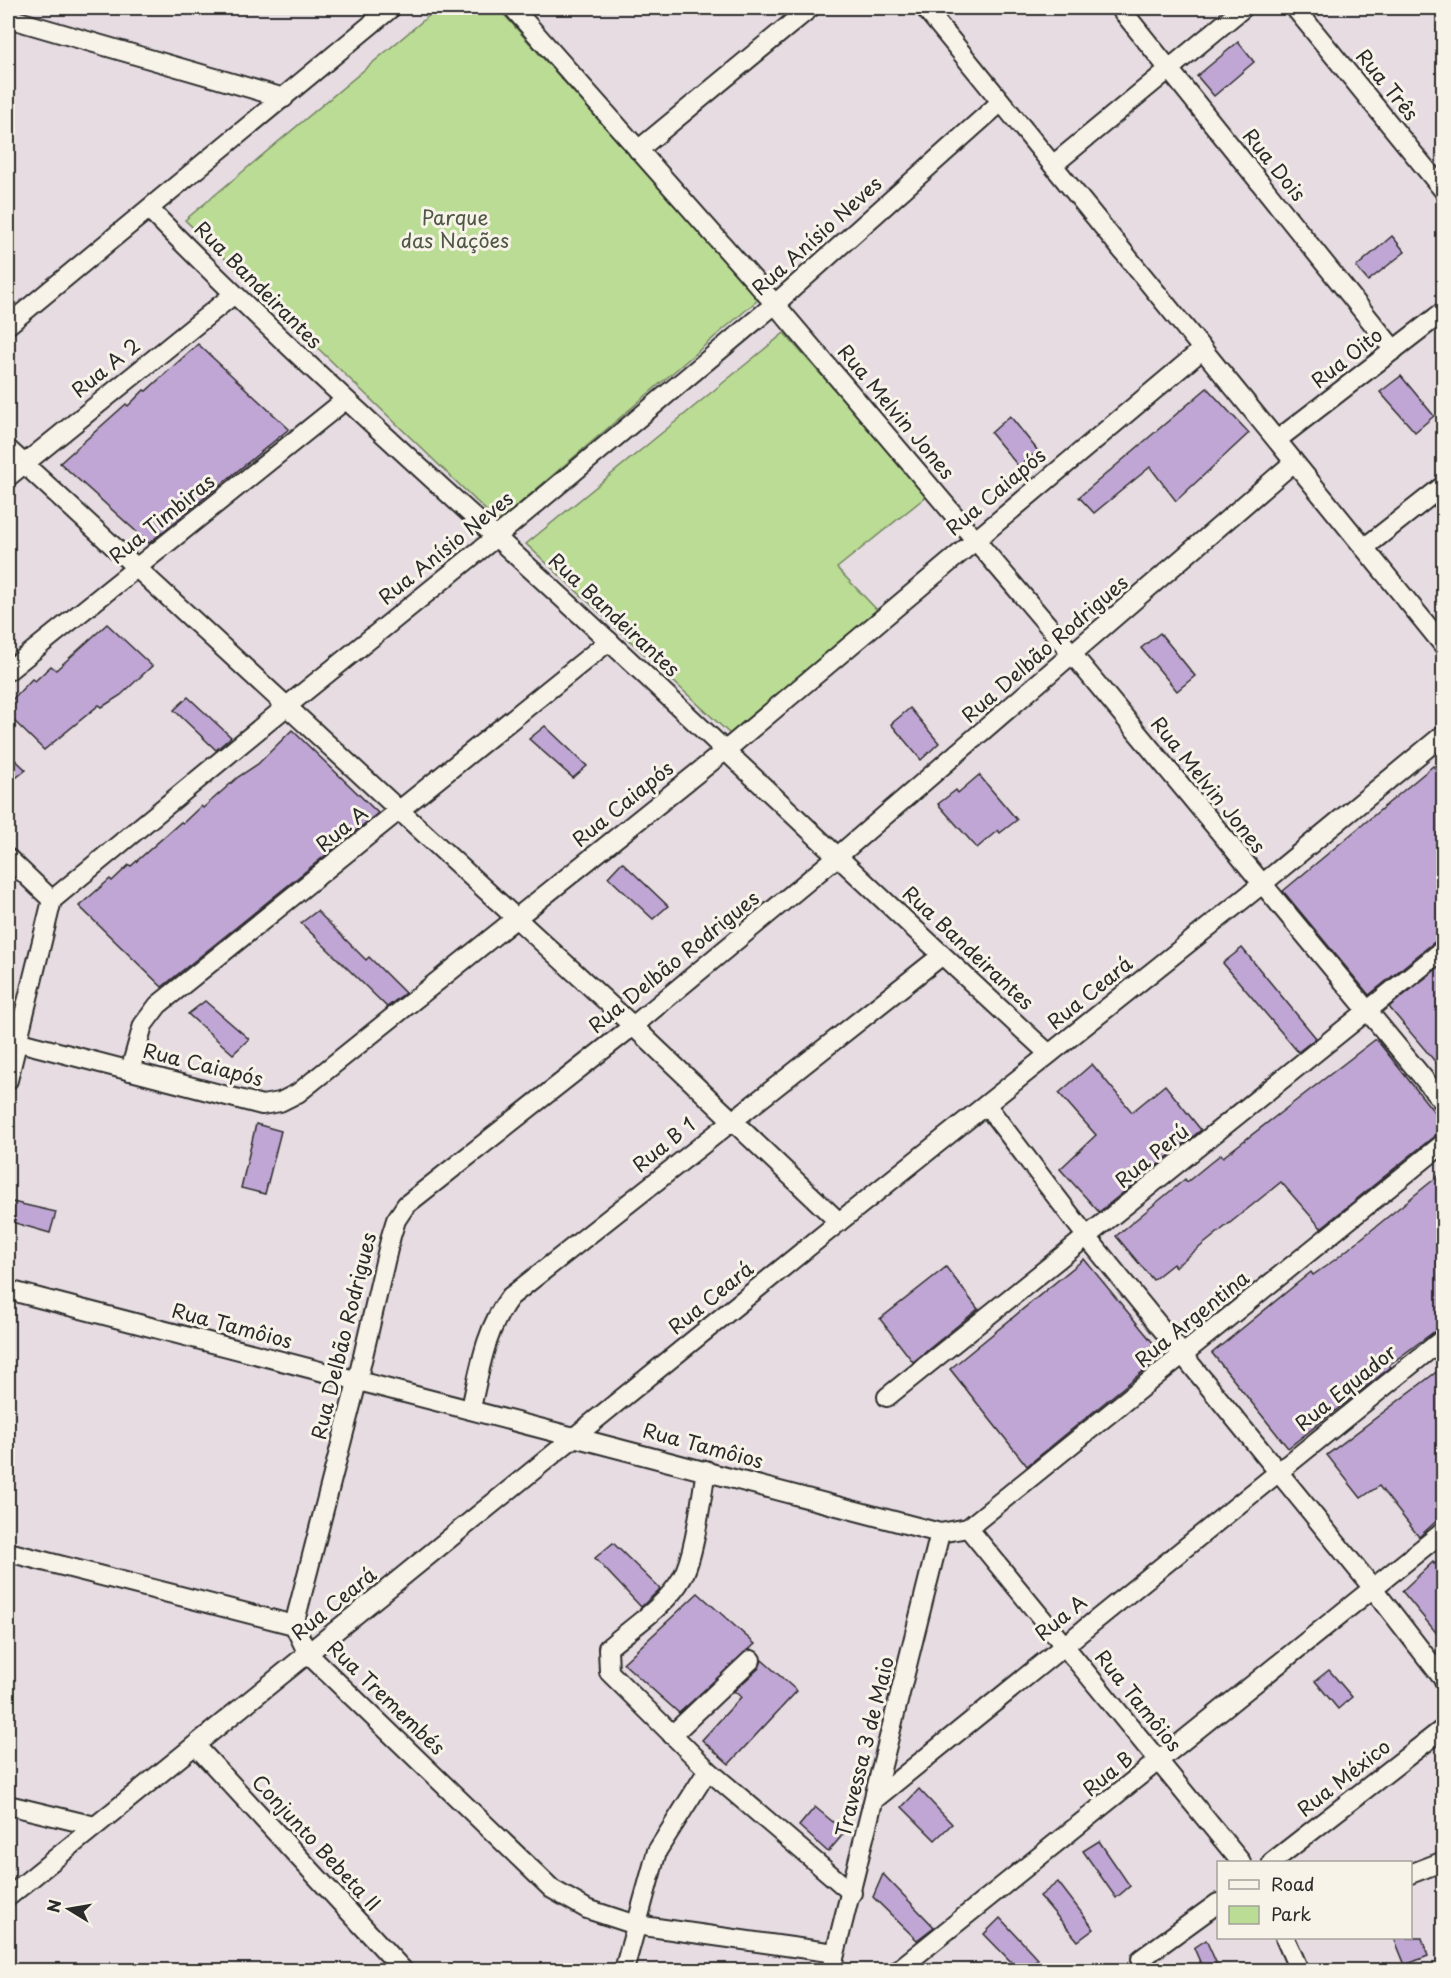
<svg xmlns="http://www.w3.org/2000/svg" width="1451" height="1978" font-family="'Playpen Sans',sans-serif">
<rect width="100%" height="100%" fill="#e6dce2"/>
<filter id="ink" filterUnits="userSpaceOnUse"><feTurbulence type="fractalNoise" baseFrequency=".0167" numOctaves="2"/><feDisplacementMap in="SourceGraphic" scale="12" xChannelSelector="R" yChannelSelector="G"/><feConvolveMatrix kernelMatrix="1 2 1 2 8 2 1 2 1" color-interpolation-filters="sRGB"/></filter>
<g filter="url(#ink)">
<g fill="#bbdc95" stroke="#738460" stroke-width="1.5">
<path d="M438 8H498L759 299 498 522 185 220Z"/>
<path d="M784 333 928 495 837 568 879 612 730 734 526 544Z"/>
</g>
<g fill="#c0a6d4" stroke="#2b2b2b" stroke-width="1.5">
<path d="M1238 42 1254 62 1214 96 1197 76Z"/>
<path d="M1392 236 1405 252 1368 281 1356 267Z"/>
<path d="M198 344 289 429 149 543 60 463 126 404 128 406 144 390 146 391Z"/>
<path d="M1401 376 1434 416 1415 432 1380 392Z"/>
<path d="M1207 388 1249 433 1176 501 1150 467 1094 513 1079 497Z"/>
<path d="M1010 416 1038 451 1019 467 991 433Z"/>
<path d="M107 624 152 666 121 695 102 707 99 705 44 750 8 715V704L32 679 35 681 51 666 56 670Z"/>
<path d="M1160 633 1195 676 1177 691 1141 648Z"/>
<path d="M188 697 231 737 216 750 174 710Z"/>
<path d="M910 708 939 743 921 760 891 724Z"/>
<path d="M545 726 587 766 573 778 529 739Z"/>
<path d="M292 730 378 813 162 987 79 906 110 879 112 881 129 865 131 866 181 822 183 823 201 806 203 808 238 777 258 764Z"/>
<path d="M8 753 26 770 8 784Z"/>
<path d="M1433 766 1443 777V938L1437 940 1369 995 1283 891Z"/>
<path d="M979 775 1017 820 1000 833 998 830 977 848 938 804 956 790 958 793Z"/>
<path d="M622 862 668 906 653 919 608 877Z"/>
<path d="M317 911 366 960 369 957 405 993 387 1007 301 923Z"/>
<path d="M1242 948 1316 1038 1298 1052 1223 963Z"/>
<path d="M1443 964V1071L1389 1007Z"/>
<path d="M205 1001 249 1039 233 1054 188 1014Z"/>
<path d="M1376 1039 1443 1123V1132L1437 1134 1321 1228 1281 1182 1175 1267 1173 1264 1153 1280 1116 1236 1185 1179 1187 1182 1221 1154 1223 1157Z"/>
<path d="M1092 1064 1132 1112 1165 1085 1201 1130 1099 1212 1060 1169 1096 1135 1059 1093Z"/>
<path d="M256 1124 281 1131 265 1194 241 1188Z"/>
<path d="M1443 1172V1325L1389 1365 1391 1367 1288 1448 1212 1353 1311 1272 1313 1275 1336 1259Z"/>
<path d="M8 1201 56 1212 50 1233 8 1221Z"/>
<path d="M1084 1259 1163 1355 1027 1466 950 1369Z"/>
<path d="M946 1267 978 1309 913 1362 880 1319Z"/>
<path d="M1443 1367V1515L1419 1537 1379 1486 1361 1498 1327 1455Z"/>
<path d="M613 1543 660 1589 641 1607 595 1558Z"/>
<path d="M1443 1557V1641L1402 1591 1433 1562 1434 1564Z"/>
<path d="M698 1593 755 1644 679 1713 623 1663Z"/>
<path d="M762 1660 797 1691 729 1764 702 1740 741 1697 734 1691 759 1668Z"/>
<path d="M1329 1670 1352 1697 1338 1709 1315 1681Z"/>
<path d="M919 1789 952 1824 935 1840 902 1807Z"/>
<path d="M815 1807 845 1832 828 1852 799 1826Z"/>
<path d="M1099 1841 1130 1886 1116 1898 1083 1851Z"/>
<path d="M883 1874 934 1927 917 1940 873 1897Z"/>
<path d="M1058 1882 1094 1929 1078 1941 1040 1896Z"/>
<path d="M1000 1918 1038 1959 1027 1971H1020L984 1934Z"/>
<path d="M1394 1938H1422L1428 1956 1405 1965Z"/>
<path d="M1206 1940 1220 1971H1204L1194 1948Z"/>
</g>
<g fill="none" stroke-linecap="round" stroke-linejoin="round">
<g stroke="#2b2b2b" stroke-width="22">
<g id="minor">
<path d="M513 8 775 304 1073 655 1444 1103"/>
<path d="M925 8 1444 646"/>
<path d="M1120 8 1394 350"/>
<path d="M1295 8 1444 191"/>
<path d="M8 18 284 98"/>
<path d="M638 150 810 8"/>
<path d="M1053 165 1243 8"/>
<path d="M149 209C288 351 437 482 583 617 739 762 892 910 1049 1054"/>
<path d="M8 325 391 8"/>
<path d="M1277 440 1444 311"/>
<path d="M8 449 633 1026 839 1222"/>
<path d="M8 477 233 295"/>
<path d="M1364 548 1444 485"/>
<path d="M8 671 344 401"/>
<path d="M8 858 52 900"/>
<path d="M8 1039 262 1105 280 1102 298 1093 726 750 1203 349"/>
<path d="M130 1071 143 1025 158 1005 609 641"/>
<path d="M8 1080 52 900 287 706 496 537 775 304 1001 102"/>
<path d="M987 1106 1087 1237 1372 1587 1444 1680"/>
<path d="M8 1290C318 1372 630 1450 940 1533L968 1528 1241 1862"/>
<path d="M887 1397 1444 949"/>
<path d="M471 1408C480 1369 485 1330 510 1297L941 956"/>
<path d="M706 1470C701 1499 695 1555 682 1578 666 1606 632 1627 608 1648L609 1672 708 1770 852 1893"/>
<path d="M968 1528 1444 1143"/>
<path d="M8 1552 294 1625 308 1654 552 1889 587 1909 636 1925 835 1953"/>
<path d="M294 1625 357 1382 391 1236 396 1220 406 1205 633 1026 838 856 1294 462"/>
<path d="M672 1735 751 1660"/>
<path d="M196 1746 403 1970"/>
<path d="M875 1799 1444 1338"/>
<path d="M8 1805 95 1826"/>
<path d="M1272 1862 1444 1728"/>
<path d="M1410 1874 1444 1861"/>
<path d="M8 1897 839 1222 1261 885 1444 734"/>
<path d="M1285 1938 1299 1970"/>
<path d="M1141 1959 1218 1903"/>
<path d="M624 1970 657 1851 708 1770"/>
<path d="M831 1970 940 1533"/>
<path d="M898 1970 1444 1531"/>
</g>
</g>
<use href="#minor" stroke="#f7f3e8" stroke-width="18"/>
</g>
</g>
<g text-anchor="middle" stroke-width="6" stroke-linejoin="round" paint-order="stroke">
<g font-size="20" fill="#2b2b2b" stroke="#f7f3e8">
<text transform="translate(1387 85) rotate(51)" y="7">Rua Três</text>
<text transform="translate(1274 165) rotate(51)" y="7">Rua Dois</text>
<text transform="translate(817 236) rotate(-42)" y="7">Rua Anísio Neves</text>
<text transform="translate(258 285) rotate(45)" y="7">Rua Bandeirantes</text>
<text transform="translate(1347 358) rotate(-38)" y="7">Rua Oito</text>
<text transform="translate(106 368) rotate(-39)" y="7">Rua A 2</text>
<text transform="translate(896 412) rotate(50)" y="7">Rua Melvin Jones</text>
<text transform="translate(996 492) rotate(-40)" y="7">Rua Caiapós</text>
<text transform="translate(162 519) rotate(-39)" y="7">Rua Timbiras</text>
<text transform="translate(446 548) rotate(-39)" y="7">Rua Anísio Neves</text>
<text transform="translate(614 615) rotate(43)" y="7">Rua Bandeirantes</text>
<text transform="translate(1045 649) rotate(-41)" y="7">Rua Delbão Rodrigues</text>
<text transform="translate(1208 785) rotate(51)" y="7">Rua Melvin Jones</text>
<text transform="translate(623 804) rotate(-39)" y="7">Rua Caiapós</text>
<text transform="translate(342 829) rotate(-39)" y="7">Rua A</text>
<text transform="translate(968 948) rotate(43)" y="7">Rua Bandeirantes</text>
<text transform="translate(674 962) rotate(-39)" y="7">Rua Delbão Rodrigues</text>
<text transform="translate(1090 993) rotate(-39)" y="7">Rua Ceará</text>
<text transform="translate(203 1065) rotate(14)" y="7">Rua Caiapós</text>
<text transform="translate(664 1145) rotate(-39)" y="7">Rua B 1</text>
<text transform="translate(1152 1156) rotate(-39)" y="7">Rua Perú</text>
<text transform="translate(711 1298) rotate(-39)" y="7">Rua Ceará</text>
<text transform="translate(1192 1319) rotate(-39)" y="7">Rua Argentina</text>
<text transform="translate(232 1326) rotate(15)" y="7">Rua Tamôios</text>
<text transform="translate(344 1336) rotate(-76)" y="7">Rua Delbão Rodrigues</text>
<text transform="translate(1346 1388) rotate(-39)" y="7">Rua Equador</text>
<text transform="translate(703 1446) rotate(15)" y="7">Rua Tamôios</text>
<text transform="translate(334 1604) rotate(-39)" y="7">Rua Ceará</text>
<text transform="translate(1061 1618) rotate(-39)" y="7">Rua A</text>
<text transform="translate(386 1698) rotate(44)" y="7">Rua Tremembés</text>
<text transform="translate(1138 1701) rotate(51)" y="7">Rua Tamôios</text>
<text transform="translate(865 1747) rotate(-76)" y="7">Travessa 3 de Maio</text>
<text transform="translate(1108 1774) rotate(-39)" y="7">Rua B</text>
<text transform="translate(1344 1778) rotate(-38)" y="7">Rua México</text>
<text transform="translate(316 1843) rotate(47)" y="7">Conjunto Bebeta II</text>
</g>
<g font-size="20" fill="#4f5746" stroke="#f7f3e8">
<text x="455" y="225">Parque<tspan x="455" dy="23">das Nações</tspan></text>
</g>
</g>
<rect width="1451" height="1978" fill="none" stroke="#f7f3e8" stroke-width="30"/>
<rect x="15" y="15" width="1421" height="1948" fill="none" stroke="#2b2b2b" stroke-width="2" filter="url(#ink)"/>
<rect x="1217" y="1861" width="195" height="78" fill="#f7f3e8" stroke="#a5a39c" stroke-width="1.5"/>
<rect x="1229" y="1880" width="30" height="9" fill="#f7f3e8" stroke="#a5a39c" stroke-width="1.5"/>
<text x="1271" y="1891" font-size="18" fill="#2b2b2b">Road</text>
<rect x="1229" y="1906" width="30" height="18" fill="#bbdc95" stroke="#a5a39c" stroke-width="1.5"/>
<text x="1271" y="1921" font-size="18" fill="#2b2b2b">Park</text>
<g transform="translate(69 1909) rotate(281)" stroke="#f7f3e8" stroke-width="4.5" paint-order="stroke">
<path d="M0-4.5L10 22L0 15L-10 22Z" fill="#2b2b2b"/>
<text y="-9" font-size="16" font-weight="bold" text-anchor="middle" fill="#2b2b2b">N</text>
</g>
</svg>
